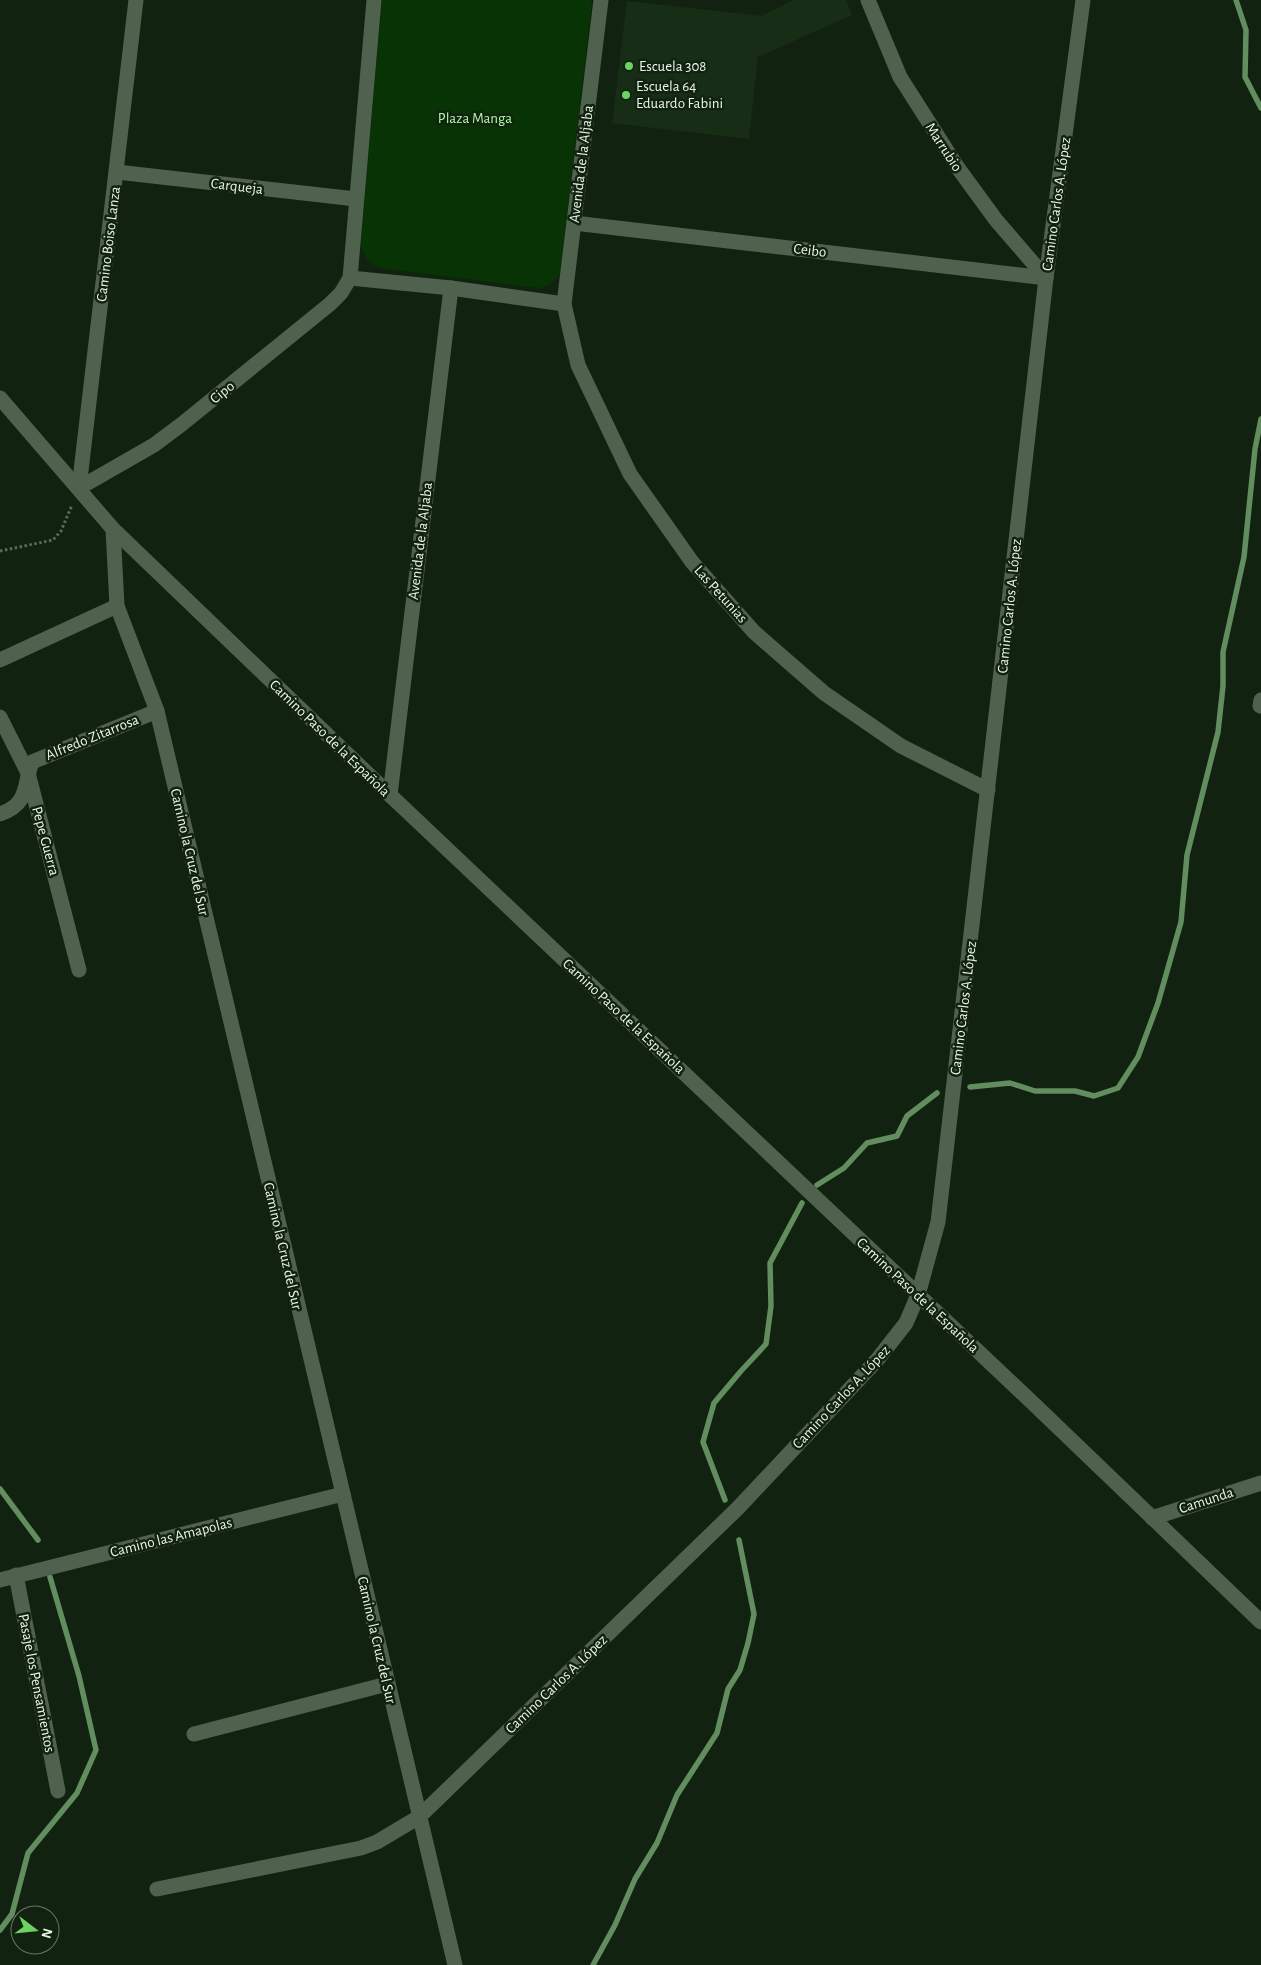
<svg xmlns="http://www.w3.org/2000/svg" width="1261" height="1965" font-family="'Alegreya Sans',sans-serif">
<rect width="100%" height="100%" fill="#122210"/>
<path fill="#182d16" d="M794 0H846L852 15 758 57 749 139 612 123 627 1 762 16Z"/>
<path fill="#083405" d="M382 0H592L560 273C555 283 549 286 538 288L381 268C367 264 363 255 361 242Z"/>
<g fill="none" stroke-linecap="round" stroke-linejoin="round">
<g stroke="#628d5e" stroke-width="5.5">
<path d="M1236 0 1246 30 1245 77 1261 108"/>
<path d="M970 1087 1010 1083 1035 1091H1075L1094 1096 1118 1088 1138 1057 1158 1003 1181 922 1187 855 1218 732 1223 686V652L1244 557 1255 449 1261 419"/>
<path d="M817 1185 844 1168 867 1143 897 1136 907 1116 937 1093"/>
<path d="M0 1489 38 1540"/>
<path d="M725 1500 703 1442 714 1403 741 1371 766 1344 771 1306 770 1263 802 1203"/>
<path d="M0 1930 12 1914 28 1853 77 1793 96 1750 79 1676 50 1577"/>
<path d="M593 1965 615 1925 635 1879 657 1843 677 1795 717 1733 728 1689 740 1670 748 1643 754 1614 739 1540"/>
</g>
<path stroke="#5c6a5a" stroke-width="3" stroke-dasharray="2.5 2.5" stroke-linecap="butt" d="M0 551 53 540 61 531 72 505"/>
<g stroke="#4f624d" stroke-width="15">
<path d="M601 0 564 304 578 365 630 474 692 562 754 632 824 693 901 746 988 790"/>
<path d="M868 0 900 77 958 168 996 220 1046 278"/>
<path d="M117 172 356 199"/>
<path d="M574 223 1046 278"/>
<path d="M350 278 451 288 564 304"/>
<path d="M0 398 113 529 390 795 1038 1408 1261 1622"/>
<path d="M79 488 154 445 182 424 330 304 341 293 350 278 374 0"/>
<path d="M79 488 136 0"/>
<path d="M113 529 117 606 157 711 455 1965"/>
<path d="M0 660 117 606"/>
<path d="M1260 706 1261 700"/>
<path d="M0 717 28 773 79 970"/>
<path d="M390 795 451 288"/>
<path d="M0 814C29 804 23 787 32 762L157 711"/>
<path d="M1152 1518 1261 1483"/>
<path d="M16 1575 58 1791"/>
<path d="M0 1580 343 1494"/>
<path d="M194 1734 387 1684"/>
<path d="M157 1889 361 1848 377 1842 419 1817 738 1508 877 1360 906 1323 918 1295 938 1222 1046 278 1083 0"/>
</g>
</g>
<g fill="#6cd362" stroke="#122210" stroke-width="2">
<circle cx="629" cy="66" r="5"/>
<circle cx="626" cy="95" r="5"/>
</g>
<g text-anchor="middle" stroke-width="5" stroke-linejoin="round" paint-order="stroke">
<g font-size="15" fill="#eaf5e9" stroke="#122210" text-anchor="start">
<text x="639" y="71">Escuela 308</text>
<text x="636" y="91">Escuela 64<tspan x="636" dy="17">Eduardo Fabini</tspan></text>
</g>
<g font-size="15" fill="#acfba2" stroke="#122210">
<text x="475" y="123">Plaza Manga</text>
</g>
<g font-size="15" fill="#eaf5e9" stroke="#122210">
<text transform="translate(944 147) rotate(57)" y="5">Marrubio</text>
<text transform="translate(581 164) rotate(-83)" y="5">Avenida de la Aljaba</text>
<text transform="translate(237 186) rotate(7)" y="5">Carqueja</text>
<text transform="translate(1056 204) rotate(-82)" y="5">Camino Carlos A. López</text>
<text transform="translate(108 244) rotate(-83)" y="5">Camino Boiso Lanza</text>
<text transform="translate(810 250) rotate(7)" y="5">Ceibo</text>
<text transform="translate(222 392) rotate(-39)" y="5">Cipo</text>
<text transform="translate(420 541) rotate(-83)" y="5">Avenida de la Aljaba</text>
<text transform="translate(721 594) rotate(48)" y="5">Las Petunias</text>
<text transform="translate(1009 606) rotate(-84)" y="5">Camino Carlos A. López</text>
<text transform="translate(92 737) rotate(-22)" y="5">Alfredo Zitarrosa</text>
<text transform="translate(330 738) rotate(44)" y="5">Camino Paso de la Española</text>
<text transform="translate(46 841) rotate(75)" y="5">Pepe Guerra</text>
<text transform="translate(190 852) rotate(77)" y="5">Camino la Cruz del Sur</text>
<text transform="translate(963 1008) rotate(-83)" y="5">Camino Carlos A. López</text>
<text transform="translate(624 1016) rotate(43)" y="5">Camino Paso de la Española</text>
<text transform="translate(283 1246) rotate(77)" y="5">Camino la Cruz del Sur</text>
<text transform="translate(918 1295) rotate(43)" y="5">Camino Paso de la Española</text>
<text transform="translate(841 1397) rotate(-47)" y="5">Camino Carlos A. López</text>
<text transform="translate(1206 1500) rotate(-18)" y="5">Camunda</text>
<text transform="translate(171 1537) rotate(-14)" y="5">Camino las Amapolas</text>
<text transform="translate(377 1640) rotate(77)" y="5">Camino la Cruz del Sur</text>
<text transform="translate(37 1683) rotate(79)" y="5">Pasaje los Pensamientos</text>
<text transform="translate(556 1684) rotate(-44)" y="5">Camino Carlos A. López</text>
</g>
</g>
<g transform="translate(35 1930) rotate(106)"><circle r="24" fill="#122210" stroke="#687667"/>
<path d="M0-4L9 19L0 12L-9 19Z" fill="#6cd362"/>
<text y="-8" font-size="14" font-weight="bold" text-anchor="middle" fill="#eaf5e9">N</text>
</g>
</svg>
